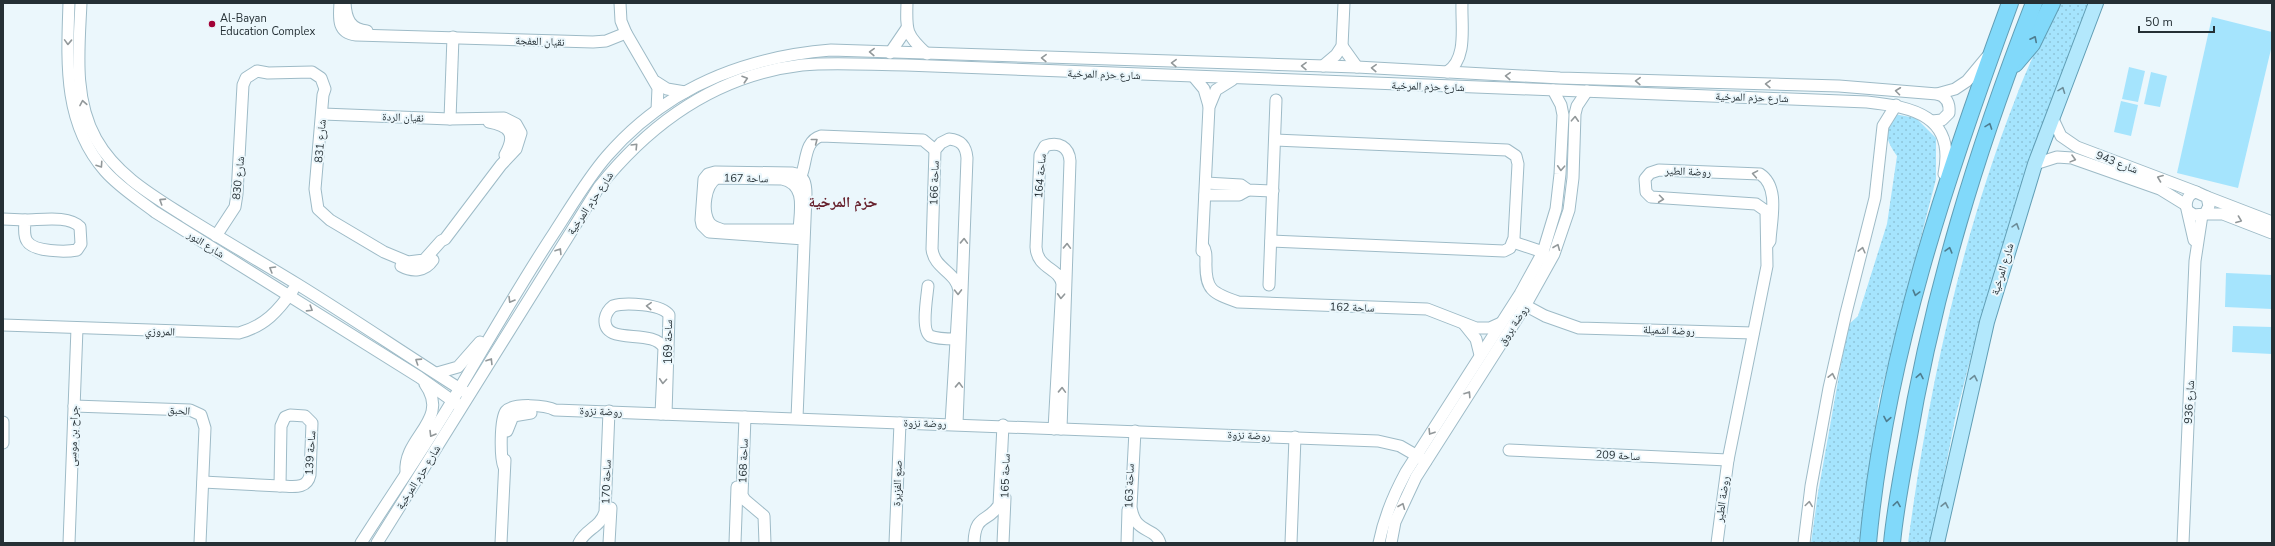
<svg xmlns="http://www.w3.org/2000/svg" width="2275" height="546" font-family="'Nunito Sans','Noto Naskh Arabic',sans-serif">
<defs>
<pattern id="grass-dots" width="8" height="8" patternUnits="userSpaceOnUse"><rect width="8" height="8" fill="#a5e4fd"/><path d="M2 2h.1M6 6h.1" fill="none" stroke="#8ec4d9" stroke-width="1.8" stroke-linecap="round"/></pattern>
</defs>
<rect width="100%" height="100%" fill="#ebf7fc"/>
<g fill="url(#grass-dots)">
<path d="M2058 3H2091L2033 154 1982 313 1955 419 1931 543H1908C1928 393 1960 241 2015 100 2027 67 2043 35 2058 3Z"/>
<path d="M1894 114 1916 118 1936 138V179L1879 400 1859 543H1811L1818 493 1848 325 1858 316 1887 224 1897 156C1886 140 1883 132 1894 114Z"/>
</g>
<g fill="#a5e4fd">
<path d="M2212 17 2272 32V45L2238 188 2177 173Z"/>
<path d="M2129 67 2145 71 2138 102 2122 99Z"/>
<path d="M2151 72 2167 76 2160 107 2144 104Z"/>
<path d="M2121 101 2138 105 2131 136 2114 132Z"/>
<path d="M2226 273 2272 275V309L2225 307Z"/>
<path d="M2233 326 2272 327V354L2232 352Z"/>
</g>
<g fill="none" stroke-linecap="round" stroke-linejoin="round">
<g stroke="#9ebbc7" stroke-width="13">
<g id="minor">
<path d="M69 3C67 62 63 123 105 171 119 187 138 199 155 212L419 377 457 404"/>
<path d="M81 3C79 48 73 98 96 139 116 175 153 196 186 217 223 240 261 262 297 284 354 319 409 357 465 392"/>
<path d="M340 3C339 18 337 33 356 35L593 42 606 41 626 33"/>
<path d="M345 3C346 19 350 29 367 31"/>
<path d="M620 3 621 21 626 33 658 88 657 110"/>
<path d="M907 3C906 31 906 35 927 54"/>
<path d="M1342 46 1357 67"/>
<path d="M890 53 907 28"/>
<path d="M1323 66 1336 55 1342 46 1344 3"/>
<path d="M1447 72C1468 59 1461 25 1462 3"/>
<path d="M1194 77 1204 89 1209 106"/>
<path d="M656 82 667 89 685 92"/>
<path d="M2052 117 2061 136 2077 147 2196 192"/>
<path d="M450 119 453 37"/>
<path d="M1932 121 1942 120 1949 113C1950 103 1946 96 1937 94"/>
<path d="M489 122C511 126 516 135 505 155"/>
<path d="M2035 164 2057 157 2072 158 2160 189 2186 205"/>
<path d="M801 176C807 162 804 141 821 136L923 140 935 150"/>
<path d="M717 178 782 179C807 184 800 211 799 230H723C718 228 712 227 709 222 702 210 705 185 717 178Z"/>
<path d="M1206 183 1241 185 1248 190 1273 191"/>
<path d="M1205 195H1239L1248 190"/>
<path d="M2207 197 2272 222"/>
<path d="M2188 211 2194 215 2205 214 2209 206 2207 197 2196 192C2189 194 2187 198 2186 205L2194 240"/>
<path d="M2205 214H2223L2272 233"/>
<path d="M3 219 25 220"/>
<path d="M25 220C41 220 69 215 80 227L81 244 77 250C66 252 33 252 27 241 23 235 25 226 25 220Z"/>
<path d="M216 236 235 207 237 194 243 85 246 78 257 71 268 73 312 72 321 78 325 89 323 95 315 189 318 209 330 220 384 252 408 262 424 260 441 241 445 239 501 165 516 149 521 133 516 124 504 118 450 119 323 114"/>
<path d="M1271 241 1504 251 1510 248 1514 238 1518 164 1516 156 1507 150 1275 140"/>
<path d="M1513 242 1543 252 1545 258"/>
<path d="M1203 246C1206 250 1206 255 1206 261 1205 290 1212 293 1238 302L1427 309 1476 328H1490L1501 323"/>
<path d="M1202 251 1209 107 1216 90 1232 80"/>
<path d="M401 266C412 272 425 272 433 260"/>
<path d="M1269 285 1276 100"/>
<path d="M928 286C927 297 921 330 930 336 937 339 949 339 956 339"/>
<path d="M1519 302 1545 316 1579 328 1753 333"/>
<path d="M1464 324 1476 339 1480 355"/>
<path d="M3 325 239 333C265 326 278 311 293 290"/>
<path d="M437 373 458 367 480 342"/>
<path d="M74 406 190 410 201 415 205 428 200 543"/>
<path d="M661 414 664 348C653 327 603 347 605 319 606 313 609 309 613 306 625 302 662 304 669 315L666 414"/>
<path d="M290 415 305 416 312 423 310 475C307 490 292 486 280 486L281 426 285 417Z"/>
<path d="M745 417 742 495 745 500 764 516 765 543"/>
<path d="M797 418 806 195C806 184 805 175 792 173L715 172 708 174 704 179 701 220 702 225 709 232 804 239"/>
<path d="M3 422V443"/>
<path d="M951 424 959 291C957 272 934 269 932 249L935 150 941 143 949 139C961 140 966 146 967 158L957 424"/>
<path d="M1054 429 1062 284C1060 268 1037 269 1036 247L1040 155 1045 146C1059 141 1069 147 1070 161L1061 429"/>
<path d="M507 431 513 416 531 413"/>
<path d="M1135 431 1131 507C1135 535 1155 526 1160 543"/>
<path d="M1509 450 1728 460"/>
<path d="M504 467C500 458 500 419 506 411 513 403 546 405 555 410L1378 441 1400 446 1426 461"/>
<path d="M406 472C403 437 451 420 425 384"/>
<path d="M203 482 280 486"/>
<path d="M69 543 77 328"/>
<path d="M361 543C394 491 430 440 461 386 492 334 521 283 554 233 571 207 587 179 607 156 665 89 744 57 831 50L1357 67 1560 78 1839 86 1937 94 1955 89 1967 81 1987 57"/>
<path d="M377 543 599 187C651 122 717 75 802 65 836 62 872 65 906 65L1867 102C1913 107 1956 116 1944 174"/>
<path d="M501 543 505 460"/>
<path d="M579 543C585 529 600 528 605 512L609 411"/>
<path d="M609 543 611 508"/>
<path d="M735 543 737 487"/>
<path d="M895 543 900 423"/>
<path d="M974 543C975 513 988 523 999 505L1003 425"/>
<path d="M1003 543 1005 498"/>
<path d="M1127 543 1128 510"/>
<path d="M1291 543 1295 437"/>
<path d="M1379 543C1384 518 1394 494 1406 472L1520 294 1543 252 1556 209 1560 174 1563 115 1561 105 1553 90"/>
<path d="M1391 543 1395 522 1416 477 1525 306 1554 254 1569 210 1573 178 1575 114 1577 106 1587 91"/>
<path d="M1717 543 1728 460 1767 266 1766 211 1756 204 1651 197 1646 192 1645 179 1650 173 1659 170 1760 174C1780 187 1771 220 1770 241L1768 244"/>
<path d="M1804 543 1811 486 1829 388 1846 313 1875 198 1883 126 1896 105"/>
<path d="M2183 543 2195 261 2202 215"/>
</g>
</g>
<g stroke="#619eb5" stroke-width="16">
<path id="major" d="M1937 543 1987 322 2035 164 2096 3"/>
</g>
<g stroke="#619eb5" stroke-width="18">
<g id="highway">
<path d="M2015 64 2032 44 2052 3"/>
<path d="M1868 543C1885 357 1946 177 2010 3"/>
<path d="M1892 543C1895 511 1901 479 1907 447 1933 292 1977 149 2034 3"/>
</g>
</g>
<use href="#minor" stroke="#fff" stroke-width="11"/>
<use href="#major" stroke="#b3e8fc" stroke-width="14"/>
<use href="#highway" stroke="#81d9fa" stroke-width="16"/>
</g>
<defs><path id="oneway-chevron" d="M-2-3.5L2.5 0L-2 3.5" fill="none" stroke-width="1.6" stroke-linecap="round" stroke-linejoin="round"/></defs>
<g stroke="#4e7c8e">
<use href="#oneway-chevron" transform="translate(2034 39) rotate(-63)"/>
<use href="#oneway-chevron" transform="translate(1989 126) rotate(-70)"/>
<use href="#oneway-chevron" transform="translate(1949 250) rotate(-74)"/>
<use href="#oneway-chevron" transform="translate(1916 293) rotate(105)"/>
<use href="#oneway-chevron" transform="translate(1920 376) rotate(-79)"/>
<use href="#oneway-chevron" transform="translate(1887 419) rotate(100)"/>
<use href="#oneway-chevron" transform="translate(1897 504) rotate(-81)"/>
</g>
<g stroke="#92989a">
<use href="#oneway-chevron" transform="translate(68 42) rotate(92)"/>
<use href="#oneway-chevron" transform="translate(872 52) rotate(-178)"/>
<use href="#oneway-chevron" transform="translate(1044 58) rotate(-178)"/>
<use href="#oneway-chevron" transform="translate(1174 63) rotate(-178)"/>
<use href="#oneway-chevron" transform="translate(1304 66) rotate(-179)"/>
<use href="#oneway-chevron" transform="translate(1374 68) rotate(-177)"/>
<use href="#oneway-chevron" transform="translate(1508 76) rotate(-177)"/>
<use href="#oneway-chevron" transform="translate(745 79) rotate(-18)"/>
<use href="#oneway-chevron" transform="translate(1638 81) rotate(-178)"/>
<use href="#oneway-chevron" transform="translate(1768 84) rotate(-178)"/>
<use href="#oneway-chevron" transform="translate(1898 91) rotate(-173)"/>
<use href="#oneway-chevron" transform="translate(83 103) rotate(-100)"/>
<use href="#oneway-chevron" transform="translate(1575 119) rotate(-87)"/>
<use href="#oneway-chevron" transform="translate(815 141) rotate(-38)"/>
<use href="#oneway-chevron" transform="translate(635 146) rotate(-46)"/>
<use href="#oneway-chevron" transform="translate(2073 159) rotate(15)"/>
<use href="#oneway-chevron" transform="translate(100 165) rotate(56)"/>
<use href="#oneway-chevron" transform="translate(1561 168) rotate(93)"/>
<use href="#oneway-chevron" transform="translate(1755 174) rotate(-170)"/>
<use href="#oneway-chevron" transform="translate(2160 178) rotate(-159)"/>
<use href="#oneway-chevron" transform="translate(1661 199) rotate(7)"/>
<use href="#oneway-chevron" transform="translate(162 201) rotate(-147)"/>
<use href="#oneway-chevron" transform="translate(2239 220) rotate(21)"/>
<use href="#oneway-chevron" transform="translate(964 241) rotate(-88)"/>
<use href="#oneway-chevron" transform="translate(1067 246) rotate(-88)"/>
<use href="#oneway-chevron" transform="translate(1557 247) rotate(-68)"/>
<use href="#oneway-chevron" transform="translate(1862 250) rotate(-76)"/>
<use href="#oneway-chevron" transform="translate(559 251) rotate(-58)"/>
<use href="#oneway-chevron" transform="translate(272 269) rotate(-149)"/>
<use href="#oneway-chevron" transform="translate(958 292) rotate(89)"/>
<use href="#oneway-chevron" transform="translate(1061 296) rotate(93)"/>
<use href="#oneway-chevron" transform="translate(511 300) rotate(121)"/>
<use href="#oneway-chevron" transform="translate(649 306) rotate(-177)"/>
<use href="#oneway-chevron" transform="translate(310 309) rotate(32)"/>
<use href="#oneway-chevron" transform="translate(418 361) rotate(-147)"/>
<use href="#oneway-chevron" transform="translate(490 361) rotate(-58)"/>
<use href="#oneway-chevron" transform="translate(1832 376) rotate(-78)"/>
<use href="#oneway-chevron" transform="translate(663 381) rotate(94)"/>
<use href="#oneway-chevron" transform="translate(959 385) rotate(-88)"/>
<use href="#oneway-chevron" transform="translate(1062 390) rotate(-88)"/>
<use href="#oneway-chevron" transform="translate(1468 394) rotate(-57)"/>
<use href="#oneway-chevron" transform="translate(1431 432) rotate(122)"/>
<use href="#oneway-chevron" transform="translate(432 434) rotate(121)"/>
<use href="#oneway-chevron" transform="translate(1809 504) rotate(-82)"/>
<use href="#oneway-chevron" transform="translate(1402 506) rotate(-68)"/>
</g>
<g stroke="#6c8c98">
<use href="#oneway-chevron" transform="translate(2062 90) rotate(-69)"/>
<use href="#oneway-chevron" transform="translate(2016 226) rotate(-72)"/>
<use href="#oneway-chevron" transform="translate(1974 378) rotate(-78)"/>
<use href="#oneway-chevron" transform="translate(1945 505) rotate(-78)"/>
</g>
<circle fill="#a20237" stroke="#ebf7fc" stroke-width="1.5" cx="212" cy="24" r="4"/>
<g text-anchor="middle" stroke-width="4" stroke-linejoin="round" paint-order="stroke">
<g font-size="11" fill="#253035" stroke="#ebf7fc" text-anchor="start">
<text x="220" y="22">Al-Bayan<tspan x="220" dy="13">Education Complex</tspan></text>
</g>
<g font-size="11" fill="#253035" stroke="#ebf7fc">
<text transform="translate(540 41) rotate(2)" y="4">نقيان العفجة</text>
<text transform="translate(1104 74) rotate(2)" y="4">شارع حزم المرخية</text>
<text transform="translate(1428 86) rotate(2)" y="4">شارع حزم المرخية</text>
<text transform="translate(1752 97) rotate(2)" y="4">شارع حزم المرخية</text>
<text transform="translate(403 117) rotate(2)" y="4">نقيان الردة</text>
<text transform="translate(320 141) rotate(-85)" y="4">شارع 831</text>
<text transform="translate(2117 162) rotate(21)" y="4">شارع 943</text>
<text transform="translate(1688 171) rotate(2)" y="4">روضة الطير</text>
<text transform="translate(1040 176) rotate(-85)" y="4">ساحة 164</text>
<text transform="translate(238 178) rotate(-84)" y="4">شارع 830</text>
<text transform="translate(746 178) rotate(1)" y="4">ساحة 167</text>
<text transform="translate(934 183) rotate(-88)" y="4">ساحة 166</text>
<text transform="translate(590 203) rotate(-56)" y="4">شارع حزم المرخية</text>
<text transform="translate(206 244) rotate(32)" y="4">شارع النور</text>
<text transform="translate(2002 269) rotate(-73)" y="4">شارع المرخية</text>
<text transform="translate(1352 307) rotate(2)" y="4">ساحة 162</text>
<text transform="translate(1513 325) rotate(-57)" y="4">روضة بروق</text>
<text transform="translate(1669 330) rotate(2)" y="4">روضة اشميلة</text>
<text transform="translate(160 331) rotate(2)" y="4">المروزي</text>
<text transform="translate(668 342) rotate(-90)" y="4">ساحة 169</text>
<text transform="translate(2189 402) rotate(-87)" y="4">شارع 936</text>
<text transform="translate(179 410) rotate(4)" y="4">الحبق</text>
<text transform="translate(601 411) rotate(2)" y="4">روضة نزوة</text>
<text transform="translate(925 423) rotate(1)" y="4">روضة نزوة</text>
<text transform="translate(1249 435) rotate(2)" y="4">روضة نزوة</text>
<text transform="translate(73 436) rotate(-88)" y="4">جراح بن موسى</text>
<text transform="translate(310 453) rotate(-86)" y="4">ساحة 139</text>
<text transform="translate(1618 455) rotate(3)" y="4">ساحة 209</text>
<text transform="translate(743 461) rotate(-88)" y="4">ساحة 168</text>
<text transform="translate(1005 476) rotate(-88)" y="4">ساحة 165</text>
<text transform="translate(418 477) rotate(-58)" y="4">شارع حزم المرخية</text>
<text transform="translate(606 482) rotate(-88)" y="4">ساحة 170</text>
<text transform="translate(897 483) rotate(-88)" y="4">صنع الفزيرة</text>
<text transform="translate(1129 486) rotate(-88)" y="4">ساحة 163</text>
<text transform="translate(1722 499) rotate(-82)" y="4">روضة الطير</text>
</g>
<g font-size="15" font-weight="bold" fill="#66202c" stroke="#ebf7fc">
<text x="843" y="207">حزم المرخية</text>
</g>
</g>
<rect width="2275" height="546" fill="none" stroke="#253035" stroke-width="8"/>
<path d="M2139 26v6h75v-6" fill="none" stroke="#253035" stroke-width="2"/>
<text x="2145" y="26" font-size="12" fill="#253035" stroke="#ebf7fc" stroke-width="3" paint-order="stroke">50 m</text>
</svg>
